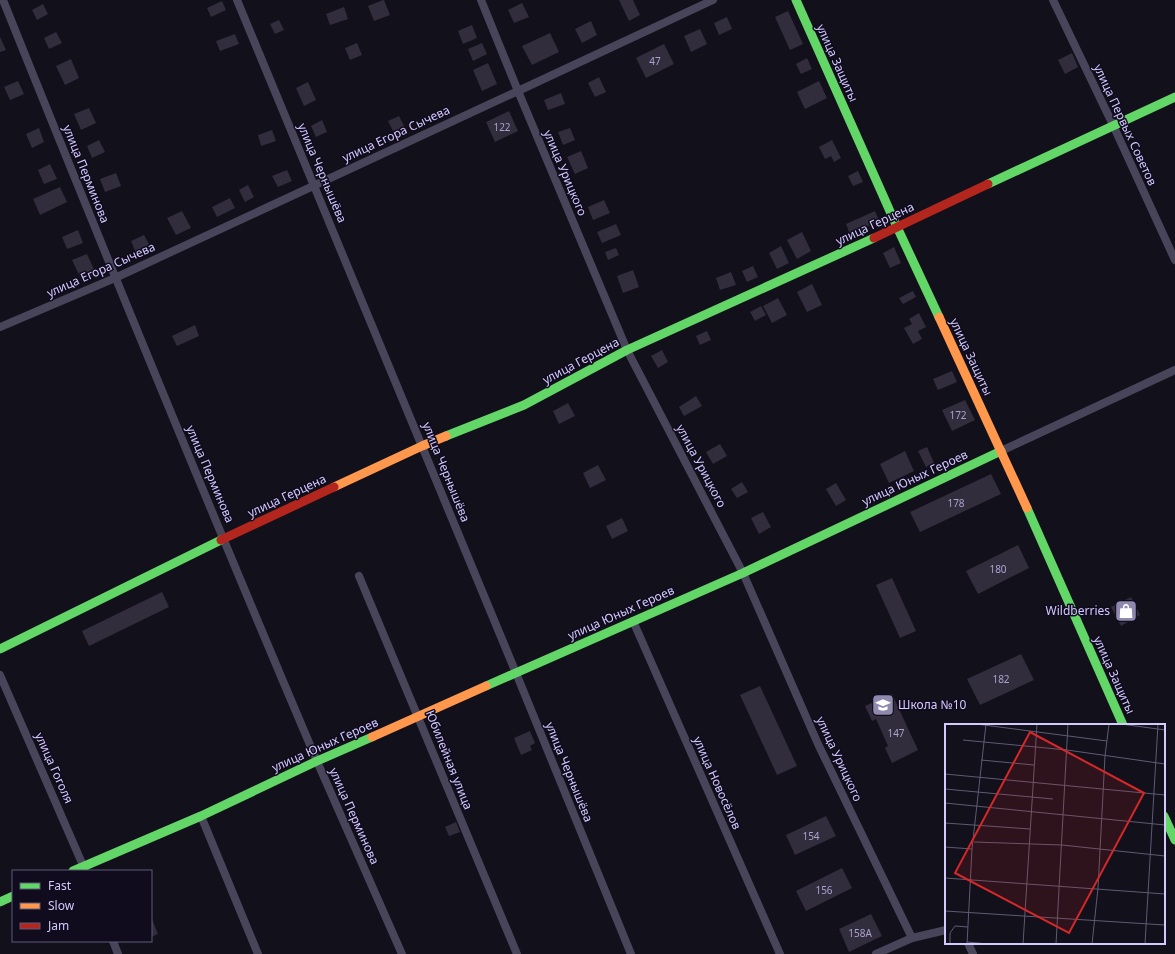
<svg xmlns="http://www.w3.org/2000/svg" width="1175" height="954" font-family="'Noto Sans',sans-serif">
<rect width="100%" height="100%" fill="#12101a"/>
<g fill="#312d3d">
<path d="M383 0H384L390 15 374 21 368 6Z"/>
<path d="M619 0H633L640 15 629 21Z"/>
<path d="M222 1 226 10 211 17 207 8Z"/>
<path d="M522 3 529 17 514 23 508 10Z"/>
<path d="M43 4 48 14 37 20 32 10Z"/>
<path d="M344 7 348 19 330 25 326 14Z"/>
<path d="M788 11 803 44 790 50 775 17Z"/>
<path d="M727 17 732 29 719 35 714 23Z"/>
<path d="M279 20 284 30 275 34 270 24Z"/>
<path d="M591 21 597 35 582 43 575 29Z"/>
<path d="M472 25 477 38 463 44 458 31Z"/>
<path d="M700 29 707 44 691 52 684 36Z"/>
<path d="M56 32 62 43 49 49 44 38Z"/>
<path d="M550 33 559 52 532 65 522 46Z"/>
<path d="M235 34 239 44 220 51 216 41Z"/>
<path d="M0 37 6 50 0 52Z"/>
<path d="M357 43 362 55 350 60 345 48Z"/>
<path d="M482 43 487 54 473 61 468 49Z"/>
<path d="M664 44 674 64 646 78 636 58Z"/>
<path d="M1072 53 1078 67 1065 74 1058 60Z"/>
<path d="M807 58 812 69 801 74 796 64Z"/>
<path d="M71 59 79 78 65 85 56 66Z"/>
<path d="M488 63 497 84 482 91 473 70Z"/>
<path d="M599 77 606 92 595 97 588 83Z"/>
<path d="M18 81 24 94 10 100 4 87Z"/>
<path d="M819 81 827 98 805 109 797 92Z"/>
<path d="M308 82 316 100 304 106 296 88Z"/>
<path d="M561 93 565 104 548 110 544 100Z"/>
<path d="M89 108 96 123 81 130 74 114Z"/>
<path d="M509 111 518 131 495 142 486 122Z"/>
<path d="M399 116 405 128 394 133 388 121Z"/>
<path d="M322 120 327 132 316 137 311 126Z"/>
<path d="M39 128 44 142 32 148 26 134Z"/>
<path d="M570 128 575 140 563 145 558 132Z"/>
<path d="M272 130 276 141 261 146 258 135Z"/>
<path d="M99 140 105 152 92 158 87 146Z"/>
<path d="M832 140 841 158 834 162 831 156 825 159 819 147Z"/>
<path d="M581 151 588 168 575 174 567 157Z"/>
<path d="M50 164 57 179 44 184 38 170Z"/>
<path d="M287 170 292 181 278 187 272 176Z"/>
<path d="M858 171 863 182 853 186 848 176Z"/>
<path d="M116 173 121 186 105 192 100 179Z"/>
<path d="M248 185 254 197 245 202 239 190Z"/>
<path d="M60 187 67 202 40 215 33 199Z"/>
<path d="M230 198 235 208 217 217 212 207Z"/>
<path d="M604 200 610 213 593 220 588 207Z"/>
<path d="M182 211 191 228 176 235 167 218Z"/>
<path d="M875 211 879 221 850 234 846 224Z"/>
<path d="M616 224 621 235 602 243 597 232Z"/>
<path d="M78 230 83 243 67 249 62 237Z"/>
<path d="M802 232 811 251 797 259 787 240Z"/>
<path d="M144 235 150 246 136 253 131 241Z"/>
<path d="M781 246 789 263 777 269 769 253Z"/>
<path d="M894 247 901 263 890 268 883 253Z"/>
<path d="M616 248 619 255 608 260 605 252Z"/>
<path d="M87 254 96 274 82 281 72 260Z"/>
<path d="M753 266 758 277 747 282 742 271Z"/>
<path d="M633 270 639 287 623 293 617 276Z"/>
<path d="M731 272 736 285 720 290 716 278Z"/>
<path d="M812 284 822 305 807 312 797 292Z"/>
<path d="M913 291 916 297 903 304 899 298Z"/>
<path d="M778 298 787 315 772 323 763 306Z"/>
<path d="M761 306 766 315 755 321 750 312Z"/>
<path d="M919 313 926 327 918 331 922 339 913 344 904 328 912 324 909 319Z"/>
<path d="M195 325 199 336 177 346 172 336Z"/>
<path d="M707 331 711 340 700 345 696 336Z"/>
<path d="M662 350 668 362 658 368 651 356Z"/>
<path d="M952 371 957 382 938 390 933 379Z"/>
<path d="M696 396 702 406 684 416 679 407Z"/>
<path d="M965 400 975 420 952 431 942 410Z"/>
<path d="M568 403 575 416 559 424 553 411Z"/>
<path d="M720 444 727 456 713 464 706 452Z"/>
<path d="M927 447 934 463 926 467 918 451Z"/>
<path d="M905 451 914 471 889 483 880 464Z"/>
<path d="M598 465 606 480 590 488 583 473Z"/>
<path d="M991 474 1001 494 920 532 910 512Z"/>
<path d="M742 482 748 492 737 498 731 489Z"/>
<path d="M836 483 846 500 836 506 826 489Z"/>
<path d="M763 512 771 527 759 534 751 518Z"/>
<path d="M622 518 628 531 612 539 606 526Z"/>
<path d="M1018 545 1029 568 978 594 966 571Z"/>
<path d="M892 578 916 631 900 638 876 585Z"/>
<path d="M162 592 169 607 89 646 82 631Z"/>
<path d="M1131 597 1140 615 1121 626 1111 607Z"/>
<path d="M1021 654 1034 680 980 705 967 679Z"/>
<path d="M760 686 797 766 777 775 740 695Z"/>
<path d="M892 694 918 750 892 763 885 748 888 746 876 719 872 721 865 706Z"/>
<path d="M530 731 535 743 530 746 532 750 521 755 514 738Z"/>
<path d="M826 816 836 836 795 855 786 835Z"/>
<path d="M456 822 460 832 449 836 445 827Z"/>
<path d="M842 868 852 888 806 911 796 891Z"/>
<path d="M871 914 882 936 849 952 839 929Z"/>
<path d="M152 919 158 934 151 937V920Z"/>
</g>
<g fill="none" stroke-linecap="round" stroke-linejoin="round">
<g stroke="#48455b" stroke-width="8">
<path d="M3 0C105 254 209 507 316 759 344 824 373 889 402 954"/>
<path d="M237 0 516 673 631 954"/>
<path d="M481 0 518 91 627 350 743 573 818 744 912 938"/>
<path d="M1053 0 1113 125 1175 260"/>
<path d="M0 327 115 278 518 91 713 0"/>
<path d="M1001 451 1175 370"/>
<path d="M359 576 517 954"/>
<path d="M633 621 780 954"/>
<path d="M0 675 85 870"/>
<path d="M201 816 258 954"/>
<path d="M113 941 118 954"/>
<path d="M968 943 973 954"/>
<path d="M876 954 912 938 946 930"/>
</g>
<g stroke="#63d668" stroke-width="9">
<path d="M796 0 897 227 939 317"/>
<path d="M988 184 1175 97"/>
<path d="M446 436 524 405 627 350 874 238"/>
<path d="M1027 508 1123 725"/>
<path d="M0 649 221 540"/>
<path d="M486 686 743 573 1001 451"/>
<path d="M1164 816 1175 840"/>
<path d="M73 871 201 816 317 761 372 737"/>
<path d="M0 902 13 896"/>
</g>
<g stroke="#ff974d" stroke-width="9">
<path d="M939 317 1027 508"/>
<path d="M334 487 422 446 446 436"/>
<path d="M372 737 486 686"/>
</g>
<g stroke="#b3261e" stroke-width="9">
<path d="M874 238 988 184"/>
<path d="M221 540 334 487"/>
</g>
</g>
<defs>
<g id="shop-square" transform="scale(1.15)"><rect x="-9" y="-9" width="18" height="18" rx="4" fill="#8f89ae" stroke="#100c1e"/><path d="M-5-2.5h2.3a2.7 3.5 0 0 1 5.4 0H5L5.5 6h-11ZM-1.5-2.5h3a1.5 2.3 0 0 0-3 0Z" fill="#fff"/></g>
<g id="school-square" transform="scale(1.15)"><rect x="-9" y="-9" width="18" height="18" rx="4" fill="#8f89ae" stroke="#100c1e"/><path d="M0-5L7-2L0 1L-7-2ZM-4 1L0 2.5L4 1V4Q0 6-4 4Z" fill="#fff"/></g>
</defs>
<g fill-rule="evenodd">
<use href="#shop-square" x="1126" y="611"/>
<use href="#school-square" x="883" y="705"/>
</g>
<g text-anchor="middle" stroke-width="3" stroke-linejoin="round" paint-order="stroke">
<g font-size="10" fill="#aaa3ce">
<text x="655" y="65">47</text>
<text x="502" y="131">122</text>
<text x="958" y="419">172</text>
<text x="956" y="507">178</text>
<text x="998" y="573">180</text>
<text x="1001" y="683">182</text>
<text x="896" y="737">147</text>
<text x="811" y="840">154</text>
<text x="824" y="894">156</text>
<text x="860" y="937">158А</text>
</g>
<g font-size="12" fill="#d3cafe" stroke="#100c1e">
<text transform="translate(837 63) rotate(66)" y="4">улица Защиты</text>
<text transform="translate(1125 125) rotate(65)" y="4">улица Первых Советов</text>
<text transform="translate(396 134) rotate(-25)" y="4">улица Егора Сычева</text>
<text transform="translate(322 173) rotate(67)" y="4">улица Чернышёва</text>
<text transform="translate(565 173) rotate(67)" y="4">улица Урицкого</text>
<text transform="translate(86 174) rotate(68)" y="4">улица Перминова</text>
<text transform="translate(875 224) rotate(-25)" y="4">улица Герцена</text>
<text transform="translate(101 270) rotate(-24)" y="4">улица Егора Сычева</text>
<text transform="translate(971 357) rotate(65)" y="4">улица Защиты</text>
<text transform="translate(581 361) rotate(-28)" y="4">улица Герцена</text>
<text transform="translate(701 466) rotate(62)" y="4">улица Урицкого</text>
<text transform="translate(446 472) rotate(68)" y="4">улица Чернышёва</text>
<text transform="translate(210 474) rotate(67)" y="4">улица Перминова</text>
<text transform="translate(915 478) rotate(-25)" y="4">улица Юных Героев</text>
<text transform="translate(287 496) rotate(-25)" y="4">улица Герцена</text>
<text transform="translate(621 613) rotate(-24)" y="4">улица Юных Героев</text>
<text transform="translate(1114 675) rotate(66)" y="4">улица Защиты</text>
<text transform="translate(325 745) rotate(-24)" y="4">улица Юных Героев</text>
<text transform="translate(839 759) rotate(65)" y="4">улица Урицкого</text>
<text transform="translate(449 760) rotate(68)" y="4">Юбилейная улица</text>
<text transform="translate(54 768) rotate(66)" y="4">улица Гоголя</text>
<text transform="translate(569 772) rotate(68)" y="4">улица Чернышёва</text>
<text transform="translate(717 783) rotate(66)" y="4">улица Новосёлов</text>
<text transform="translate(354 816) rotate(66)" y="4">улица Перминова</text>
</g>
<g font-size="12" fill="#d3cafe" stroke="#100c1e" text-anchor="end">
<text x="1110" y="615">Wildberries</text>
<text x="898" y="709" text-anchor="start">Школа №10</text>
</g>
</g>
<g transform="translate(945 724)">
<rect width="220" height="220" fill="#12101a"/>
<path fill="none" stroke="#5f5a75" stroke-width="1" d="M31 0 162 17M176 0 220 6M18 16 122 26 220 40M36 36 89 41M0 50 220 71M0 65 108 75M0 79 220 101M0 99 85 105M29 118 117 121 220 132M0 123 27 125M0 154 220 170M0 187 220 201M22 218 43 220M5 220V209L10 202 23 203M22 220 27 125 41 0M78 220 92 0M111 220 123 0M147 220 153 164 160 32 164 0M200 220 213 0"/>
<path fill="#d62828" fill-opacity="0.15" stroke="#d62828" stroke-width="2" d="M85 8 199 69 124 209 10 149Z"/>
<rect width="220" height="220" fill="none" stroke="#d3cafe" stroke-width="2"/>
</g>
<rect x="12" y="870" width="140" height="72" fill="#100c1e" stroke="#5e5878"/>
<rect x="20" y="883" width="20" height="6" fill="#63d668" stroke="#5e5878"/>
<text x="48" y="890" font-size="12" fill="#d3cafe">Fast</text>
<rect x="20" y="903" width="20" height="6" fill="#ff974d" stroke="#5e5878"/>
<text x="48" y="910" font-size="12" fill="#d3cafe">Slow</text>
<rect x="20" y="923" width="20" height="6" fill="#b3261e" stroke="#5e5878"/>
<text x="48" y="930" font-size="12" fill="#d3cafe">Jam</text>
</svg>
